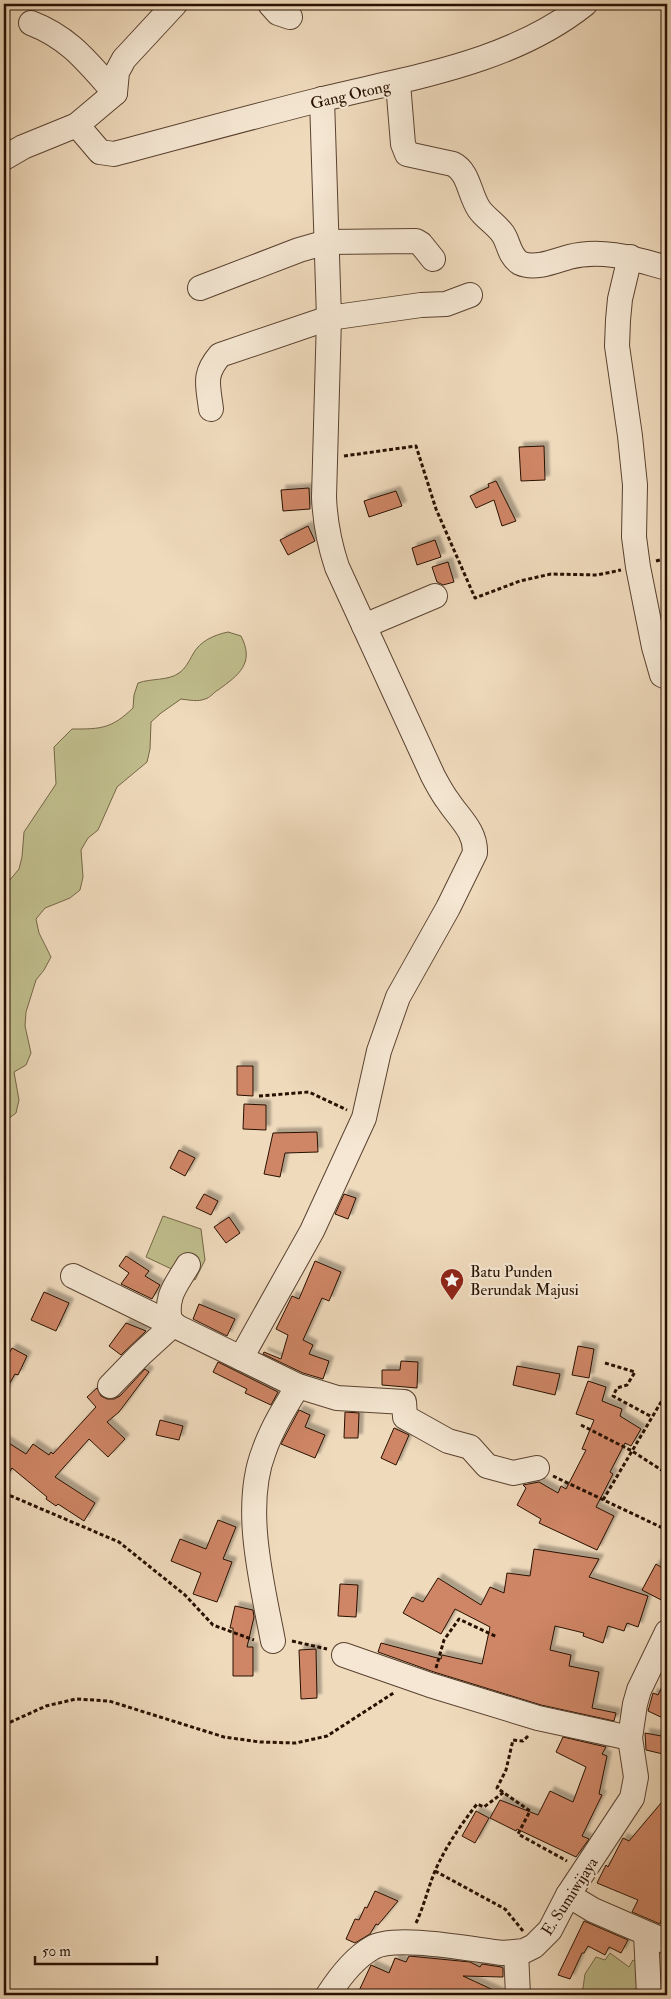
<svg xmlns="http://www.w3.org/2000/svg" width="671" height="1999" font-family="'IM FELL Double Pica',serif">
<defs>
<filter id="shadow"><feDropShadow dx="4.5" dy="-4.5" stdDeviation="1" flood-color="#0004"/></filter>
</defs>
<rect width="100%" height="100%" fill="#efdabc"/>
<filter id="stains"><feTurbulence type="fractalNoise" baseFrequency=".004" numOctaves="4"/><feColorMatrix values="0 0 0 0 .2 0 0 0 0 .09 0 0 0 0 .02 0 0 0 .5 -.17"/></filter>
<radialGradient id="worn" r=".72"><stop offset=".6" stop-color="#630" stop-opacity="0"/><stop offset="1" stop-color="#630" stop-opacity=".3"/></radialGradient>
<g fill="#c0bd8c" stroke="#746646">
<path d="M228 632 241 636C255 663 239 675 218 690 214 692 210 698 205 699 198 702 189 700 181 699L161 713 151 722 150 749 147 762 117 787 98 830 88 838 81 850 83 877 80 890 70 898 45 908 36 919 39 933 51 957 44 970 36 980 26 1012 25 1026 31 1053 26 1065 14 1072 19 1100 16 1113 4 1122V887L19 869 22 857 24 832 56 784 54 747 72 729C101 729 111 729 133 708L134 695 138 683C152 678 168 681 179 673 186 668 189 661 193 654 200 641 214 635 228 632Z"/>
<path d="M163 1216 201 1229 205 1260 195 1280 146 1257Z"/>
<path d="M610 1953 629 1967 633 1960 641 1965 643 1995H582L585 1974 596 1957 605 1960Z"/>
</g>
<g fill="#cf8666" stroke="#281001" filter="url(#shadow)">
<path d="M544 446 545 480 521 481 519 447Z"/>
<path d="M496 481 516 521 502 526 494 500 476 508 470 496 489 487 488 484Z"/>
<path d="M309 488 310 509 283 511 281 490Z"/>
<path d="M396 491 402 506 369 517 364 501Z"/>
<path d="M308 526 315 541 288 555 280 540Z"/>
<path d="M435 540 441 557 417 565 412 548Z"/>
<path d="M448 562 454 582 443 585 437 582 432 567Z"/>
<path d="M237 1066H253V1096L237 1095Z"/>
<path d="M244 1104 266 1105V1130L243 1129Z"/>
<path d="M317 1132 318 1152 285 1153 280 1177 264 1174 273 1133Z"/>
<path d="M179 1150 195 1158 185 1176 170 1168Z"/>
<path d="M204 1194 218 1201 211 1215 196 1208Z"/>
<path d="M344 1194 356 1198 348 1219 335 1214Z"/>
<path d="M229 1217 240 1233 226 1243 214 1227Z"/>
<path d="M126 1256 149 1271 145 1276 160 1285 152 1299 121 1284 129 1273 119 1266Z"/>
<path d="M315 1261 341 1272 329 1301 322 1298 303 1340 313 1345 309 1354 329 1361 323 1379 303 1373 263 1354 264 1352 281 1359 288 1335 276 1329 292 1296 299 1299Z"/>
<path d="M44 1292 69 1303 56 1331 31 1320Z"/>
<path d="M199 1304 235 1319 227 1336 193 1319Z"/>
<path d="M126 1323 146 1331 121 1355 109 1346Z"/>
<path d="M578 1346 594 1349 589 1378 572 1375Z"/>
<path d="M12 1348 27 1356 18 1375 15 1374 4 1393V1363Z"/>
<path d="M401 1361 418 1362 417 1388 382 1385V1370H400Z"/>
<path d="M218 1362 278 1392 271 1405 245 1393 247 1389 213 1372Z"/>
<path d="M517 1366 560 1374 555 1395 513 1385Z"/>
<path d="M145 1369 149 1372 119 1412 107 1422 125 1439 108 1457 89 1439 55 1477 95 1503 84 1521 58 1504 56 1506 46 1499 47 1497 12 1468 4 1480V1440L26 1454 33 1444 49 1455 51 1452 53 1454 96 1407 87 1397 97 1388 101 1396 107 1399H114L120 1396Z"/>
<path d="M588 1381 606 1387 602 1401 622 1409 620 1416 641 1429 631 1446 625 1443 610 1472 613 1474 596 1507 614 1516 597 1550 539 1523 541 1519 517 1505 526 1488 523 1485 539 1482 558 1493 561 1486 566 1489 586 1450 582 1449 594 1420 576 1414Z"/>
<path d="M299 1410 310 1415 305 1427 325 1435 315 1458 281 1444Z"/>
<path d="M345 1412 359 1413 358 1438H344Z"/>
<path d="M160 1420 183 1426 179 1440 156 1435Z"/>
<path d="M394 1428 409 1435 396 1465 381 1458Z"/>
<path d="M218 1520 236 1527 223 1559 232 1562 217 1602 193 1594 201 1573 171 1561 180 1539 206 1549Z"/>
<path d="M534 1549 599 1559 589 1577 648 1596 638 1627 627 1623 624 1631 608 1626 603 1643 583 1636 584 1633 555 1626 550 1650 571 1655 569 1666 599 1672 592 1708 616 1713 614 1721 541 1705 434 1672 378 1652 381 1643 441 1659 442 1655 482 1664 490 1627 455 1609 441 1634 403 1613 412 1597 423 1602 438 1578 481 1605 490 1587 504 1593 507 1573 530 1576Z"/>
<path d="M656 1564 667 1571V1603L642 1590Z"/>
<path d="M340 1584 358 1585 356 1617 338 1616Z"/>
<path d="M235 1606 253 1610 254 1617 247 1647H253V1676H233V1628H230Z"/>
<path d="M316 1649 317 1698 301 1699 299 1650Z"/>
<path d="M667 1677V1720L648 1711 653 1693 658 1695Z"/>
<path d="M645 1733 667 1737V1755L646 1750Z"/>
<path d="M563 1737 606 1747 602 1754 607 1756 599 1794 602 1795 582 1836 589 1839 576 1857 517 1829 516 1831 490 1818 500 1800 538 1815 550 1791 573 1802 586 1767 556 1752Z"/>
<path d="M667 1796V1901L660 1924 632 1912 638 1900 597 1883 606 1865 608 1867 623 1838 629 1841Z"/>
<path d="M476 1811 489 1818 475 1843 462 1836Z"/>
<path d="M375 1891 398 1901 378 1925 376 1924 370 1934 355 1943 346 1939 355 1919 359 1920 365 1907 367 1908Z"/>
<path d="M584 1921 628 1940 621 1953 609 1947 605 1955 588 1946 584 1953H582L570 1979 558 1975Z"/>
<path d="M409 1956 470 1962 480 1967 482 1964 501 1967 503 1968V1977L463 1976 504 1995H357L371 1965 389 1973 395 1958 406 1962Z"/>
</g>
<g fill="none" stroke-linecap="round" stroke-linejoin="round">
<g stroke="#5a4230" stroke-width="26">
<g id="minor">
<path d="M270 4 278 13 290 17"/>
<path d="M31 23C70 38 88 63 115 93"/>
<path d="M398 83 403 144 407 154 453 164C469 172 469 194 479 209 485 218 496 224 503 234 509 243 509 256 520 263 535 270 555 261 569 257 602 248 635 259 667 268"/>
<path d="M77 125 100 152 114 154C182 136 251 117 319 100 410 77 510 64 585 4"/>
<path d="M4 158 23 147 77 125 115 93 117 72 124 59 175 4"/>
<path d="M630 257 620 299 618 320 617 346 630 436 635 485 634 537 638 567 654 647 662 675 667 677"/>
<path d="M200 288 299 250 327 242 416 241 421 244 433 259"/>
<path d="M211 409C208 384 203 375 220 355L329 318 421 305 446 304 470 295"/>
<path d="M364 626 435 596"/>
<path d="M73 1276 298 1386 337 1398 404 1402 405 1417 448 1441 470 1447 487 1466 513 1473 537 1468"/>
<path d="M170 1323C165 1296 175 1287 188 1265"/>
<path d="M241 1358 312 1231 364 1118 379 1051 398 997 448 908 475 853C476 831 459 818 448 801 442 793 438 785 433 776L337 567C329 543 325 522 324 497L329 318 322 99"/>
<path d="M110 1386 140 1355 174 1324"/>
<path d="M273 1641C262 1583 242 1507 264 1451 272 1428 285 1407 298 1386"/>
<path d="M344 1655 430 1685 538 1718 630 1738"/>
<path d="M568 1895 593 1910 667 1942"/>
<path d="M646 1934 649 1995"/>
<path d="M516 1952 518 1995"/>
<path d="M328 1995C339 1978 354 1958 372 1948 394 1934 474 1950 502 1953L524 1951 534 1946 550 1930 568 1895 632 1798 636 1777 630 1738 635 1704 639 1690 667 1632"/>
</g>
</g>
<g stroke="#281001" stroke-width="3" stroke-dasharray="4 2.5" stroke-linecap="butt">
<path d="M344 456 416 446 436 509 475 598 520 581 551 574 597 575 621 570"/>
<path d="M656 561 667 558"/>
<path d="M259 1096 309 1092 347 1110"/>
<path d="M605 1363 635 1372 627 1385 617 1388 613 1396 652 1417"/>
<path d="M581 1425 632 1451 663 1471 667 1470"/>
<path d="M553 1476 667 1530"/>
<path d="M4 1493 119 1542 185 1595 213 1625 254 1640"/>
<path d="M603 1500 667 1392"/>
<path d="M292 1641 327 1649"/>
<path d="M436 1668 444 1640 459 1619 497 1637"/>
<path d="M4 1725 46 1706 76 1699 109 1701 224 1737 260 1742 296 1743 327 1736 395 1692"/>
<path d="M528 1736 523 1741 513 1740 506 1770 497 1788 530 1811 518 1834 567 1861"/>
<path d="M435 1871 505 1909 523 1931"/>
<path d="M416 1923C424 1906 428 1888 435 1871 446 1846 460 1826 477 1804L484 1807 504 1792"/>
</g>
<use href="#minor" stroke="#f5e7d3" stroke-width="24"/>
</g>
<defs>
<g id="sight-pin" transform="scale(1.25)"><path d="M0 17L-7.5 6A9.5 9.5 0 1 1 7.5 6Z" fill="#8f2418" stroke="#f5e7d3"/><path d="M0-6L1.8-2.2L6-1.7L2.9 1.2L3.7 5.4L0 3.3L-3.7 5.4L-2.9 1.2L-6-1.7L-1.8-2.2Z" fill="#fff"/></g>
</defs>
<g fill-rule="evenodd">
<use href="#sight-pin" x="452" y="1280"/>
</g>
<g text-anchor="middle" stroke-width="4.5" stroke-linejoin="round" paint-order="stroke">
<g font-size="16" fill="#281001" stroke="#f5e7d3">
<text transform="translate(350 94) rotate(-13)" y="6">Gang Otong</text>
<text transform="translate(569 1896) rotate(-57)" y="6">E. Sumiwijaya</text>
</g>
<g font-size="16" fill="#281001" stroke="#f5e7d3" text-anchor="start">
<text x="470" y="1277">Batu Punden<tspan x="470" dy="18">Berundak Majusi</tspan></text>
</g>
</g>
<rect width="671" height="1999" fill="none" stroke="#efdabc" stroke-width="20"/>
<rect x="5" y="5" width="661" height="1989" fill="none" stroke="#281001" stroke-width="2.5"/>
<rect x="10" y="10" width="651" height="1979" fill="none" stroke="#281001"/>
<path d="M35 1956v8h122v-8" fill="none" stroke="#281001" stroke-width="2.5"/>
<text x="42" y="1956" font-size="15" fill="#281001" stroke="#f5e7d3" stroke-width="4" paint-order="stroke">50 m</text>
<rect width="100%" height="100%" filter="url(#stains)"/>
<rect width="100%" height="100%" fill="url(#worn)"/>
</svg>
